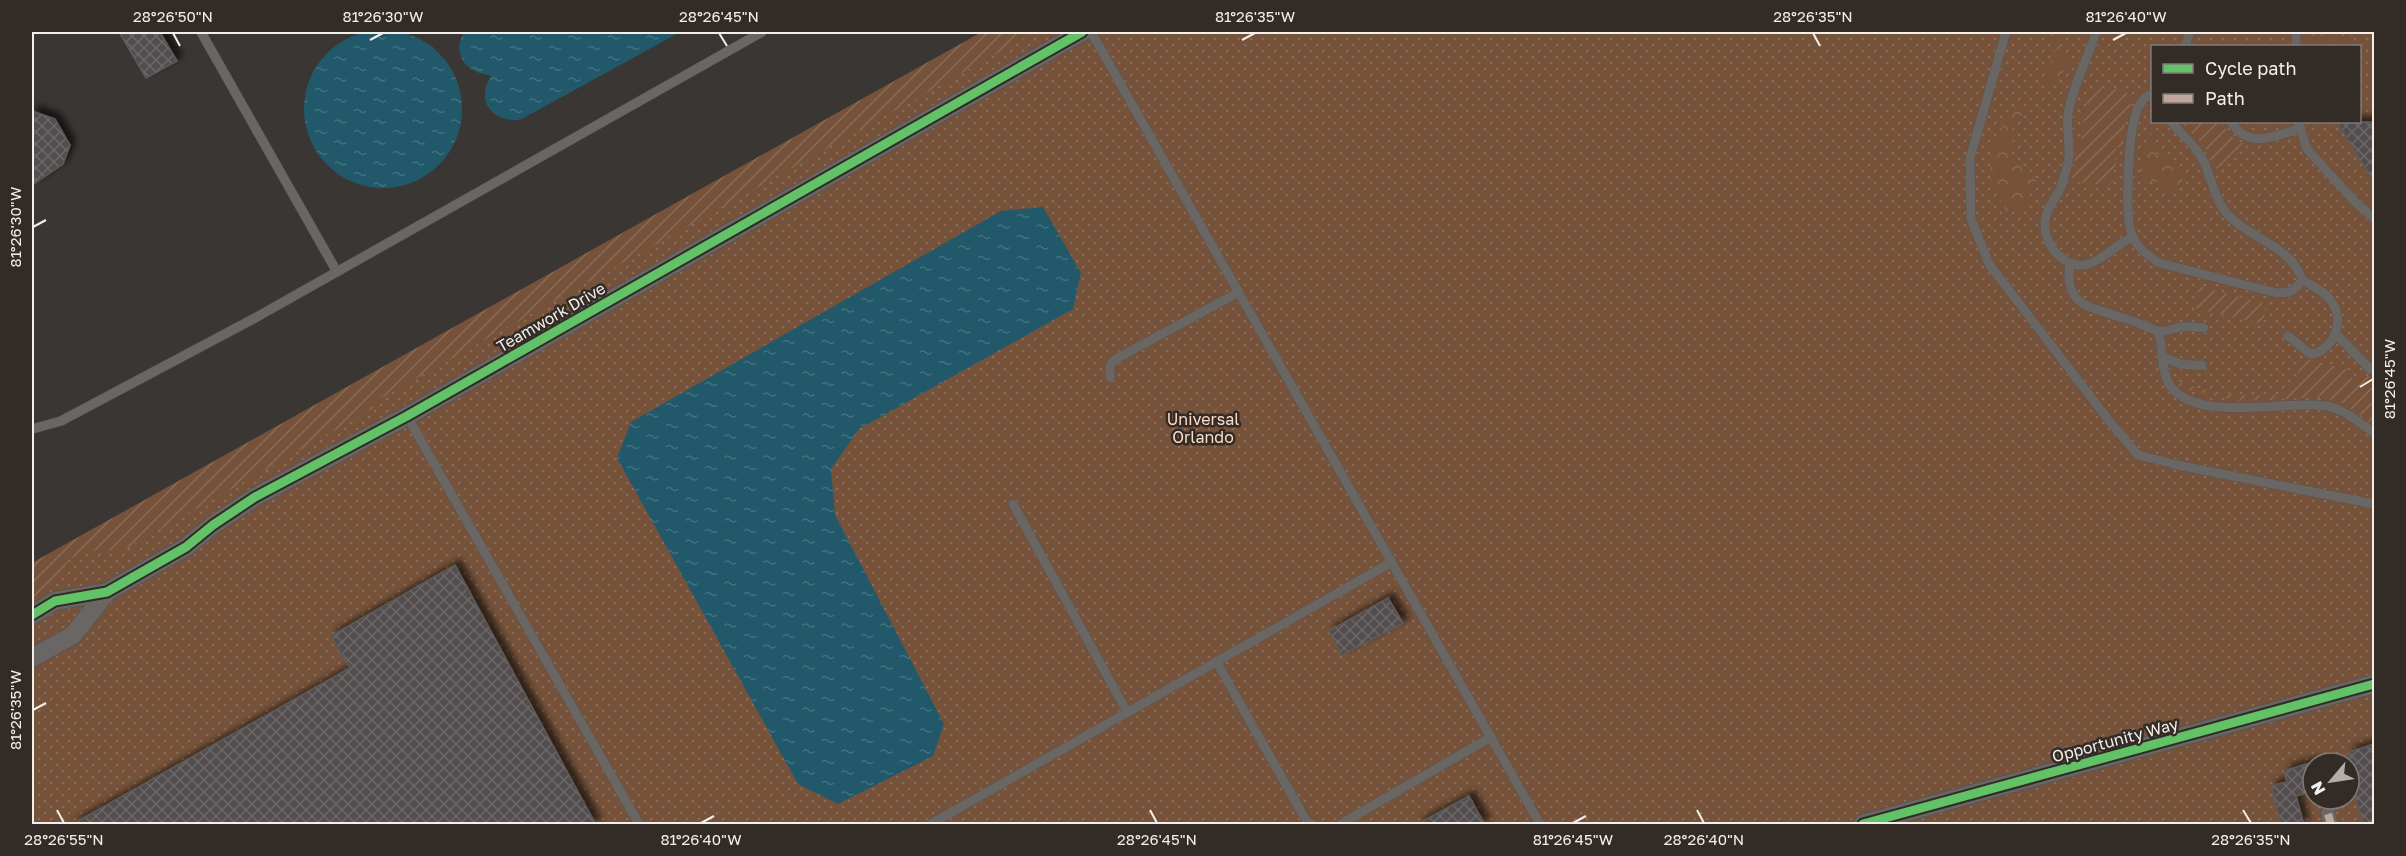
<svg xmlns="http://www.w3.org/2000/svg" width="2406" height="856" font-family="'Golos Text',sans-serif">
<defs>
<pattern id="grass-dots" width="8" height="8" patternUnits="userSpaceOnUse" patternTransform="scale(1.5)"><rect width="8" height="8" fill="#755239"/><path d="M2 2h.1M6 6h.1" fill="none" stroke="#896b56" stroke-width="1.8" stroke-linecap="round"/></pattern>
<pattern id="forest-crowns" width="20" height="18" patternUnits="userSpaceOnUse" patternTransform="scale(1.5)"><rect width="20" height="18" fill="#755239"/><path d="M2 6a3 3 0 1 1 6 0M12 15a3 3 0 1 1 6 0" fill="none" stroke="#896b56"/></pattern>
<pattern id="garden-furrows" width="10" height="10" patternUnits="userSpaceOnUse" patternTransform="scale(1.5)"><rect width="10" height="10" fill="#755239"/><path d="M-1 1l2-2M0 10L10 0M9 11l2-2" fill="none" stroke="#896b56"/></pattern>
<pattern id="water-ripples" width="26" height="14" patternUnits="userSpaceOnUse" patternTransform="scale(1.5)"><rect width="26" height="14" fill="#21596b"/><path d="M2 4q2-2 4 0t4 0M15 11q2-2 4 0t4 0" fill="none" stroke="#427180"/></pattern>
<pattern id="building-cross-hatch" width="8" height="8" patternUnits="userSpaceOnUse" patternTransform="scale(1.5)"><rect width="8" height="8" fill="#524e4f"/><path d="M0 0l8 8M0 8l8-8" fill="none" stroke="#6c6868"/></pattern>
<filter id="shadow"><feDropShadow dx="5.5" dy="-5.5" stdDeviation="3" flood-color="#0009"/></filter>
</defs>
<rect width="100%" height="100%" fill="#3a3634"/>
<path fill="url(#grass-dots)" fill-rule="evenodd" d="M982 32H2374V824H32V563ZM2152 46H2360V122H2152ZM2313 763H2349V799H2313Z"/>
<g fill="url(#forest-crowns)">
<path d="M2047 32H2065C2057 53 2070 50 2069 67L2049 85H2043C2045 67 2066 50 2047 32Z"/>
<path d="M2306 32H2351L2356 46H2304Z"/>
<path d="M2016 105 2025 106 2026 110C2019 120 2008 127 2014 138 2004 157 2021 168 2035 177L2036 183 2027 197 2026 205 2019 210 2006 211C2000 200 1993 188 1991 176 1988 152 2002 123 2016 105Z"/>
<path d="M2153 134 2157 154 2185 173 2178 192 2171 193 2162 184 2144 178 2141 172 2147 137Z"/>
</g>
<g fill="url(#garden-furrows)">
<path d="M982 32H1035L372 403 374 408 129 547 117 551 86 550 71 558 58 574 53 586 48 591 32 600V563Z"/>
<path d="M2098 89H2120L2133 97 2125 123 2123 145 2116 148 2115 158 2117 162 2113 174 2114 181 2108 186 2076 182 2072 177 2076 148 2081 143 2084 126 2083 109 2087 103 2088 90Z"/>
<path d="M2181 122H2221L2234 139 2243 143C2241 161 2226 160 2218 171L2203 145Z"/>
<path d="M2199 286 2266 304 2263 324 2194 308Z"/>
<path d="M2303 358 2316 361 2320 359 2321 363 2348 369 2346 373 2350 378 2372 376 2374 373V425L2342 403 2323 397 2239 401 2180 388 2176 382C2212 392 2244 399 2282 394L2299 371Z"/>
</g>
<g fill="url(#water-ripples)">
<circle cx="383" cy="109" r="79"/>
<path d="M464 32H680L520 120C492 122 475 101 491 76 486 74 479 74 473 70 458 62 456 45 464 32Z"/>
<path d="M1043 207 1081 273 1073 309 859 429 831 469 835 515 944 724 933 756 838 804 798 784 617 458 631 422 1001 211Z"/>
</g>
<g fill="url(#building-cross-hatch)" stroke="#5d5a5a" stroke-width="1.5" filter="url(#shadow)">
<path d="M119 32H160L177 61 146 78Z"/>
<path d="M32 111 55 119 70 145 63 164 32 185Z"/>
<path d="M2337 122H2374V182Z"/>
<path d="M455 565 596 825H71L350 668 331 636Z"/>
<path d="M1388 598 1403 623 1342 655 1329 631Z"/>
<path d="M2374 744V825H2364L2349 778V752Z"/>
<path d="M2313 762V791L2296 796 2304 825H2281L2271 786 2287 782 2284 771Z"/>
<path d="M1469 796 1485 825H1416Z"/>
</g>
<g fill="none" stroke-linecap="round" stroke-linejoin="round">
<g stroke="#585552" stroke-width="10">
<g id="service">
<path d="M201 32 337 272"/>
<path d="M1091 32 1540 824"/>
<path d="M2006 32 1970 158 1971 219 1989 264 2110 422 2138 455 2182 466 2374 504"/>
<path d="M2096 32C2088 58 2072 87 2068 114 2066 128 2070 142 2069 156 2068 165 2064 178 2061 187 2056 198 2047 208 2045 220 2044 230 2047 242 2054 250 2083 285 2105 251 2132 237"/>
<path d="M2185 46 2190 32"/>
<path d="M2296 46V32"/>
<path d="M2152 96 2149 95C2143 99 2138 106 2136 113 2129 135 2123 218 2133 237 2138 249 2149 256 2159 263L2277 293C2289 293 2295 291 2302 280 2294 249 2253 239 2231 218 2214 202 2213 180 2203 160 2195 144 2182 135 2171 122"/>
<path d="M2231 122C2249 150 2275 136 2301 128"/>
<path d="M2298 122 2307 149 2356 203 2374 218"/>
<path d="M2070 264C2063 306 2091 307 2123 318 2135 321 2146 327 2158 331 2165 333 2174 328 2181 327 2189 326 2196 327 2204 328"/>
<path d="M2158 331C2164 348 2160 369 2169 384 2195 425 2287 399 2327 406 2344 409 2361 424 2374 433"/>
<path d="M2336 334 2370 369"/>
<path d="M2288 336 2309 353 2315 354C2339 342 2346 315 2326 295 2319 289 2310 285 2302 280"/>
<path d="M2164 357C2176 364 2188 366 2202 365"/>
<path d="M1110 377V365L1116 359 1239 292"/>
<path d="M407 416 639 824"/>
<path d="M32 429 61 421 255 318 762 32"/>
<path d="M1013 504 1127 712"/>
<path d="M1216 661 1307 822 1312 824"/>
<path d="M931 824 1392 562"/>
<path d="M1341 824 1491 737"/>
</g>
</g>
<g stroke="#585552" stroke-width="15">
<path id="pedestrian" d="M2328 814 2331 824"/>
</g>
<g stroke="#585552" stroke-width="20">
<g id="minor">
<path d="M32 615 55 601 107 592 186 547 213 525 255 497 407 416 1082 32"/>
<path d="M32 658 73 635 107 592"/>
<path d="M1863 824 2374 684"/>
</g>
</g>
<use href="#service" stroke="#696663" stroke-width="9"/>
<use href="#pedestrian" stroke="#696663" stroke-width="14"/>
<use href="#minor" stroke="#696663" stroke-width="18"/>
<path stroke="#c0a59a" stroke-width="8" stroke-dasharray="15 8" stroke-linecap="butt" d="M2328 814 2331 824"/>
<g stroke="#332b26" stroke-width="13">
<g id="cycleway">
<path d="M32 615 55 601 107 592 186 547 213 525 255 497 407 416 1082 32"/>
<path d="M1863 824 2374 684"/>
</g>
</g>
<use href="#cycleway" stroke="#61c268" stroke-width="9"/>
</g>
<path fill="none" stroke="#f4efeb" stroke-width="2" d="M173 33 180 46M719 33 727 46M1813 33 1820 46M370 40 383 33M1242 40 1255 33M2113 40 2126 33M33 227 46 220M2360 387 2373 379M33 710 46 703M57 810 64 823M1150 810 1157 823M1697 810 1704 823M2243 810 2251 823M701 823 714 816M1573 823 1586 816"/>
<g text-anchor="middle" stroke-width="5" stroke-linejoin="round" paint-order="stroke">
<g font-size="16" fill="#f4efeb" stroke="#332b26">
<text transform="translate(551 317) rotate(-30)" y="6">Teamwork Drive</text>
<text transform="translate(2115 740) rotate(-15)" y="6">Opportunity Way</text>
</g>
<g font-size="16" fill="#fcdbc5" stroke="#332b26">
<text x="1203" y="425">Universal<tspan x="1203" dy="18">Orlando</tspan></text>
</g>
</g>
<rect width="2406" height="856" fill="none" stroke="#332b26" stroke-width="66"/>
<rect x="2151" y="45" width="210" height="78" fill="#332b26" stroke="#807975" stroke-width="1.5"/>
<rect x="2163" y="64" width="30" height="9" fill="#61c268" stroke="#807975" stroke-width="1.5"/>
<text x="2205" y="75" font-size="18" fill="#f4efeb">Cycle path</text>
<rect x="2163" y="94" width="30" height="9" fill="#c0a59a" stroke="#807975" stroke-width="1.5"/>
<text x="2205" y="105" font-size="18" fill="#f4efeb">Path</text>
<g transform="translate(2331 781) rotate(241)"><circle r="28" fill="#332b26" stroke="#807975" stroke-width="1.5"/>
<path d="M0-4.5L10 22L0 15L-10 22Z" fill="#b3aeab"/>
<text y="-9" font-size="16" font-weight="bold" text-anchor="middle" fill="#f4efeb">N</text>
</g>
<rect x="33" y="33" width="2340" height="790" fill="none" stroke="#f4efeb" stroke-width="2"/>
<g font-size="15" text-anchor="middle" fill="#f4efeb">
<text x="173" y="22">28°26'50"N</text>
<text x="383" y="22">81°26'30"W</text>
<text x="719" y="22">28°26'45"N</text>
<text x="1255" y="22">81°26'35"W</text>
<text x="1813" y="22">28°26'35"N</text>
<text x="2126" y="22">81°26'40"W</text>
<text transform="translate(16 227) rotate(-90)" y="5">81°26'30"W</text>
<text transform="translate(2390 379) rotate(-90)" y="5">81°26'45"W</text>
<text transform="translate(16 710) rotate(-90)" y="5">81°26'35"W</text>
<text x="64" y="845">28°26'55"N</text>
<text x="701" y="845">81°26'40"W</text>
<text x="1157" y="845">28°26'45"N</text>
<text x="1573" y="845">81°26'45"W</text>
<text x="1704" y="845">28°26'40"N</text>
<text x="2251" y="845">28°26'35"N</text>
</g>
</svg>
